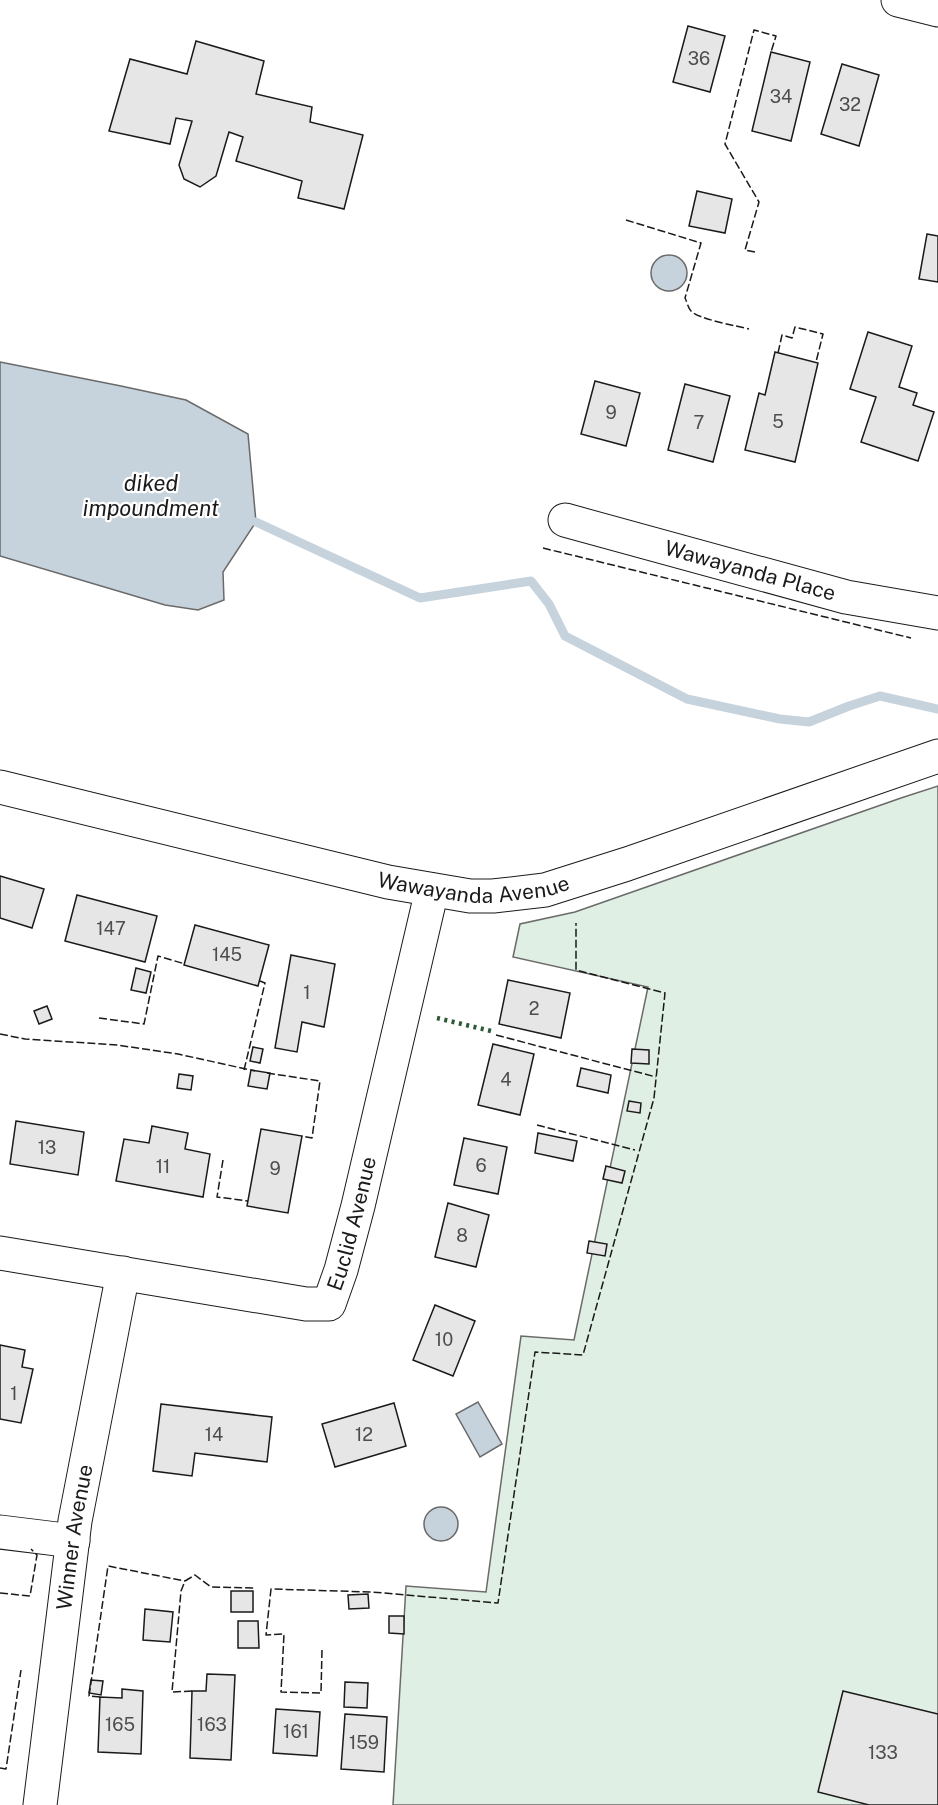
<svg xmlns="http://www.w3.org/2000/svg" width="938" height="1805" font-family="'Public Sans',sans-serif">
<rect width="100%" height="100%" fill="#fff"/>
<path fill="#e0efe3" stroke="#6a6a6a" stroke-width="1.5" d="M938 786V1805H393L406 1586 486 1592 521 1336 574 1340 648 987 513 957 520 924 575 912 901 798Z"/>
<g fill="#c6d2dc" stroke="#6a6a6a" stroke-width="1.5">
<circle cx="669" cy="273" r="18"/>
<path d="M0 362 121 386 186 400 248 434 256 522 223 572 224 600 198 610 165 605 0 556Z"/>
<path d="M478 1402 502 1444 480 1457 456 1414Z"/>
<circle cx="441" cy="1524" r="17"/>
</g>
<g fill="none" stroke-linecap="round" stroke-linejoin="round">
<path stroke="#c6d2dc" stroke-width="9" d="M256 522 420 598 531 581 549 604 565 636 687 699 780 719 809 722 849 706 880 696 938 709"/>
</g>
<g fill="#e6e6e6" stroke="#1a1a1a" stroke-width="1.5">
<path d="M688 26 725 36 710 92 673 82Z"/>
<path d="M196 41 264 61 256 94 312 107 310 122 363 135 344 209 298 198 302 181 236 161 243 137 229 132 216 176 200 187 184 179 179 165 192 121 176 118 170 144 109 131 130 59 187 74Z"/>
<path d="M771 52 810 62 791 141 752 131Z"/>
<path d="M842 64 879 75 859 146 821 134Z"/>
<path d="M697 191 732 199 725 233 689 226Z"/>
<path d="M927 234 938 236V282L919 279Z"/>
<path d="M868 332 912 346 899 387 917 393 913 405 934 412 918 461 861 442 876 397 850 389Z"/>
<path d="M775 352 818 363 795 462 745 450 759 393 765 395Z"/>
<path d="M595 381 640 393 626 446 581 434Z"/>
<path d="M685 384 730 396 713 462 668 450Z"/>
<path d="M0 876 44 889 32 928 0 918Z"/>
<path d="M77 895 157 916 145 962 65 941Z"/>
<path d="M195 925 269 945 258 986 184 965Z"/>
<path d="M291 955 335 964 324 1027 302 1022 297 1052 275 1048Z"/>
<path d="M136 968 151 972 146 993 131 990Z"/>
<path d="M508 980 570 993 561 1038 499 1024Z"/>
<path d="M47 1006 52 1019 39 1024 34 1011Z"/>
<path d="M493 1044 534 1054 520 1115 478 1105Z"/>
<path d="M253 1047 263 1049 260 1063 250 1061Z"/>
<path d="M632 1049 649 1050V1064L631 1063Z"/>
<path d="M581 1068 611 1075 608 1093 577 1086Z"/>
<path d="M251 1070 270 1073 267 1089 248 1086Z"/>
<path d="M179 1074 193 1076 191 1090 177 1088Z"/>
<path d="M629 1101 641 1103 640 1113 627 1111Z"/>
<path d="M16 1121 84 1132 78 1175 10 1164Z"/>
<path d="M152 1126 188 1133 185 1149 210 1154 203 1197 116 1181 124 1139 149 1143Z"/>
<path d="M261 1129 302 1136 288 1213 247 1206Z"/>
<path d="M538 1133 577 1141 573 1161 535 1153Z"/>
<path d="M464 1138 507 1147 498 1194 454 1185Z"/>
<path d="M606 1166 625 1171 622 1183 603 1179Z"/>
<path d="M448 1203 489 1215 476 1267 435 1257Z"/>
<path d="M589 1241 607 1244 605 1256 587 1253Z"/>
<path d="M435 1305 475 1321 453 1376 413 1360Z"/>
<path d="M0 1345 25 1350 22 1367 33 1369 21 1423 0 1419Z"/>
<path d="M394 1403 406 1446 335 1467 322 1424Z"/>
<path d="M161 1404 272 1417 267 1462 195 1453 192 1476 153 1471Z"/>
<rect x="231" y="1591" width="22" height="21"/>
<path d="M368 1594 369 1608 349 1609 348 1595Z"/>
<path d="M145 1609 173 1612 170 1642 143 1640Z"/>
<path d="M389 1616H404V1634L389 1633Z"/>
<path d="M238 1621H258L259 1648H238Z"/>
<path d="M207 1674 235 1675 231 1760 190 1758 192 1691H206Z"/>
<path d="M91 1680 103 1681 101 1695 89 1693Z"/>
<path d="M345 1682 368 1683 367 1708 344 1707Z"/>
<path d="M122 1689 143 1691 141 1754 98 1752 100 1697 122 1698Z"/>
<path d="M843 1691 938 1714V1805H869L818 1792Z"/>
<path d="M276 1709 320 1712 317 1756 273 1753Z"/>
<path d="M345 1714 387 1717 384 1772 341 1769Z"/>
</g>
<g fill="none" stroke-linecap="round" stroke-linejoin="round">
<g stroke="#1a1a1a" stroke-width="35">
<g id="minor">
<path d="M898 0 938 10"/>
<path id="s1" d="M565 520 846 597 938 613"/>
<path id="s2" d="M0 787 388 882 470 896H493L545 890 627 864 938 756"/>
<path id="s3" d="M0 1253 306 1304H329L341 1270 358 1206 432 890"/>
<path d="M0 1532 73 1541"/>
<path id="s4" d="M40 1805 75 1521 123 1273"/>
</g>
</g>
<use href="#minor" stroke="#fff" stroke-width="33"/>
<path stroke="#2b5a34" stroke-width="4.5" stroke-dasharray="3 4.5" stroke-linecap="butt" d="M437 1018 491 1031"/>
<g stroke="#1a1a1a" stroke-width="1.5" stroke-dasharray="8 3" stroke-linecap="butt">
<path d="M626 220 701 243 685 298C687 302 688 308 691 311 698 319 737 326 749 329"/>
<path d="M755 252 745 250 759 202 725 144 754 30 776 36 771 52"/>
<path d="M778 353 782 335 792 338 795 327 823 334 816 362"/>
<path d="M543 548 911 638"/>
<path d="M99 1018 144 1024 158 956 185 964"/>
<path d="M0 1034 25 1039 117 1045 178 1054 255 1071"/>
<path d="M496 1035 656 1077"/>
<path d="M244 1070 265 983 260 981"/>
<path d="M267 1073 320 1081 312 1138 302 1136"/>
<path d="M537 1125 635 1150"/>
<path d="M223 1160 217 1197 248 1201"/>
<path d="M0 1593 30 1596 37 1555 31 1549"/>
<path d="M322 1650 321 1693 281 1692 284 1634 266 1635 271 1589 372 1592 498 1603 535 1352 583 1355 654 1098 665 993 576 970V923"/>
<path d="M192 1691 172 1692 181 1591 185 1581 195 1575 211 1587 255 1588"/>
<path d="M100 1697 89 1696 108 1566 185 1581"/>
<path d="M0 1768 6 1769 21 1670"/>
</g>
</g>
<g text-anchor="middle" stroke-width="4.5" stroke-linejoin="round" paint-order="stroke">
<g font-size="18" fill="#4d4d4d">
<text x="699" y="65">36</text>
<text x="781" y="103">34</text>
<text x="850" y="111">32</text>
<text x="611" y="419">9</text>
<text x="778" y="428">5</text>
<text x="699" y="429">7</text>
<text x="111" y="935">147</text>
<text x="227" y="961">145</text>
<text x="307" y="999">1</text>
<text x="534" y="1015">2</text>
<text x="506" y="1086">4</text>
<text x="47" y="1154">13</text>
<text x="481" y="1172">6</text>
<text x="163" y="1173">11</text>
<text x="275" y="1175">9</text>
<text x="462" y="1242">8</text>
<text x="444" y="1346">10</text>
<text x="14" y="1400">1</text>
<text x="214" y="1441">14</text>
<text x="364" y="1441">12</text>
<text x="120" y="1731">165</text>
<text x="212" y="1731">163</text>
<text x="296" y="1738">161</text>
<text x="364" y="1749">159</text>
<text x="883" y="1759">133</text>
</g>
<g font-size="21" fill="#1a1a1a" stroke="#fff">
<text dy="7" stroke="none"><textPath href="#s1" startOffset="192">Wawayanda Place</textPath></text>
<text dy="7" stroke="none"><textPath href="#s2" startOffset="486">Wawayanda Avenue</textPath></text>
<text dy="7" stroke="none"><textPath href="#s3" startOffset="417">Euclid Avenue</textPath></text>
<text dy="7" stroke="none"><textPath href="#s4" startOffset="270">Winner Avenue</textPath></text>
</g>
<g font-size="22" font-style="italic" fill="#1a1a1a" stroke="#fff">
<text x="151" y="491">diked<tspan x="151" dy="25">impoundment</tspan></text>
</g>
</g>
</svg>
